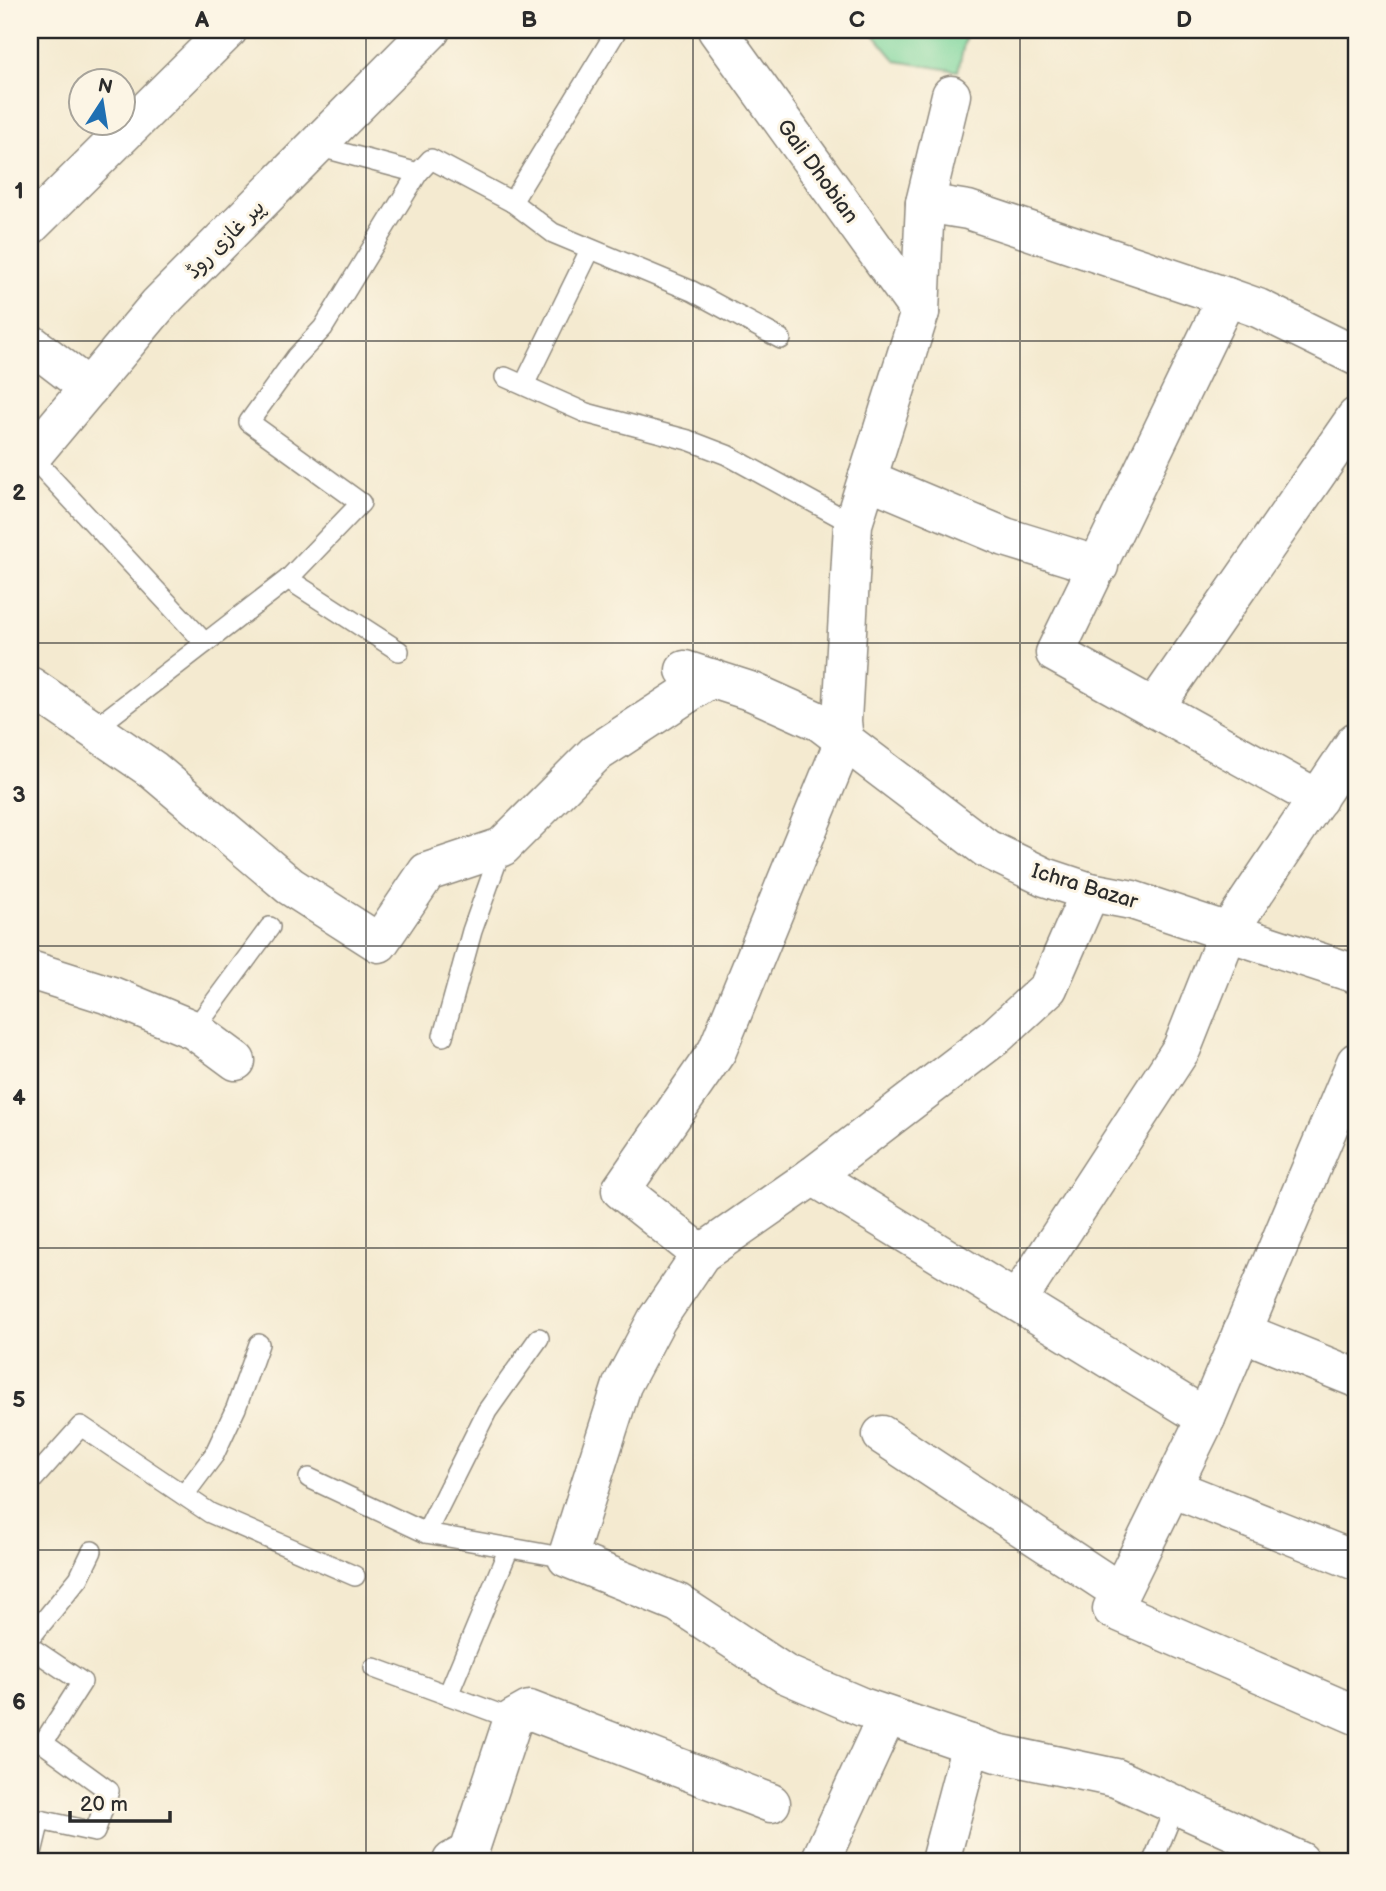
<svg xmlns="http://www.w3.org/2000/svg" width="1386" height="1891" font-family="'Balsamiq Sans','Playpen Sans Arabic',sans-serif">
<rect width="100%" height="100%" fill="#fcf5e5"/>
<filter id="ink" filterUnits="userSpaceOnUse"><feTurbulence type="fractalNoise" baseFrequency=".0143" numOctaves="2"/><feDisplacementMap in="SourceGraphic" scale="14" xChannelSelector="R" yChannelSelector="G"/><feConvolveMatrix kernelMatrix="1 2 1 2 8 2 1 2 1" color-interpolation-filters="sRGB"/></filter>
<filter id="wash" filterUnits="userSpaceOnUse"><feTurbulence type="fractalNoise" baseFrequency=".00686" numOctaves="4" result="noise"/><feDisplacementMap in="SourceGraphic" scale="28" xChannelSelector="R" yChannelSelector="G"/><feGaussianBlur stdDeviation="1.57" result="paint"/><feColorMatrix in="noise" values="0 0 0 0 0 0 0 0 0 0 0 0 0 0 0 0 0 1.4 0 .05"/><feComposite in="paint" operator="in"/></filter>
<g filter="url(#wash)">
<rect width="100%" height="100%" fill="#f4ead0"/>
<path fill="#7bd69c" stroke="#538064" stroke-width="2" d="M870 30H967L958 71 896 61Z"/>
</g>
<g filter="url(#ink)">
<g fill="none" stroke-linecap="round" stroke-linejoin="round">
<g stroke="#908a7e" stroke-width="22">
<g id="lane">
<path d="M317 146 418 173 431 159 512 202 617 30"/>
<path d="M512 202 553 233 692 291 781 339"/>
<path d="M505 377 586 413 688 440 727 455 853 524"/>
<path d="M524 385 590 250"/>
<path d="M31 456 205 643"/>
<path d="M288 579 361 503 249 422 296 357 323 328 418 173"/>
<path d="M94 729 288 579 399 651"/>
<path d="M194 1030 270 927"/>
<path d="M443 1036 472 931 502 847"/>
<path d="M309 1478 426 1533 567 1558"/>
<path d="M30 1483 81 1426 210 1513 355 1576"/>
<path d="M184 1495 214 1455 236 1408 259 1344"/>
<path d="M426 1533 487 1411 539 1338"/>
<path d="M30 1638 79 1578 92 1551"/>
<path d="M30 1647 82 1682 43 1743 109 1791 95 1832 40 1820 30 1861"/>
<path d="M374 1668 513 1719"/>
<path d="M448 1695 509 1548"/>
<path d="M1153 1861 1176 1805"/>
</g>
</g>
<g stroke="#908a7e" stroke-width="41">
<g id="street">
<path d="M717 30 920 312"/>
<path d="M925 203 968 210 1227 297 1258 308 1356 356"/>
<path d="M30 226 228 30"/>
<path d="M1227 297 1055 653 1318 799"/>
<path d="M867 479 1005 537 1099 566"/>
<path d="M685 670 753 692 820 722 987 849 1045 877 1090 892 1132 900 1228 932 1182 1048 1017 1301"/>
<path d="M30 686 153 770 290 886 379 943 427 872 502 847 595 754 711 678"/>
<path d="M1154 708 1356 417"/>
<path d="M1090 892 1048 988 996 1036 813 1176 701 1254 657 1319 622 1385 567 1558 678 1603 785 1674 862 1707 997 1753 1116 1778 1300 1861"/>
<path d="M30 970 112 996 194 1030 236 1061"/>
<path d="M1356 1062 1206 1418 1112 1609 1356 1715"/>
<path d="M813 1176 1206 1418"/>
<path d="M701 1254 621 1190 717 1051 844 741 842 721 853 524 920 312 925 203 951 95"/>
<path d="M1242 1332 1356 1378"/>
<path d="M882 1435 1120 1592"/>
<path d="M1172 1488 1356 1561"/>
<path d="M452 1861 469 1852 513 1719 529 1710 771 1803"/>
<path d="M820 1861 887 1716"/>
<path d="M940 1861 971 1744"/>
</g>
</g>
<g stroke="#908a7e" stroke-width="41">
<g id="secondary">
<path d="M30 343 89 388"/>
<path d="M30 458 158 305 431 30"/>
<path d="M1356 741 1228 932 1356 974"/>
</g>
</g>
<use href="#lane" stroke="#fff" stroke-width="19"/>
<use href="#street" stroke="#fff" stroke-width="38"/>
<use href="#secondary" stroke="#fff" stroke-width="38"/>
</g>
</g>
<path fill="none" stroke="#2b2b2b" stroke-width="2" stroke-opacity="0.55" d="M366 30V1861M693 30V1861M1020 30V1861M30 341H1356M30 643H1356M30 946H1356M30 1248H1356M30 1550H1356"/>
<g text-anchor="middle" stroke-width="6" stroke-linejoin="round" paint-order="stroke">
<g font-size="21" fill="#2b2b2b" stroke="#fcf5e5">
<text transform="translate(818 171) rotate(54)" y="7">Gali Dhobian</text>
<text transform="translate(225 239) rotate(-45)" y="7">پیر غازی روڈ</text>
<text transform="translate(1085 886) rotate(17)" y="7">Ichra Bazar</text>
</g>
</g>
<rect width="1386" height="1891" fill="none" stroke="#fcf5e5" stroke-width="77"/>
<g transform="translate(102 102) rotate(12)"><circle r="33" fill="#fcf5e5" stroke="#a8a49b" stroke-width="2"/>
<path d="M0-5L12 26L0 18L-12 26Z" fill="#1f6fb2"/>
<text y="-10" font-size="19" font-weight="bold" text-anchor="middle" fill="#2b2b2b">N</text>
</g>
<path d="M70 1811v10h100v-10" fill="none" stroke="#2b2b2b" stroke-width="3.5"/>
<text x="80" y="1811" font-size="21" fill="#2b2b2b" stroke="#fcf5e5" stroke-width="5" paint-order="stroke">20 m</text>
<rect x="38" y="38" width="1310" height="1815" fill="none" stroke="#2b2b2b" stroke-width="2.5"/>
<g font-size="23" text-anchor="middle" font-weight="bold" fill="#2b2b2b">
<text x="202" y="27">A</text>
<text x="529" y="27">B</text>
<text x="857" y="27">C</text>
<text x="1184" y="27">D</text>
<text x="19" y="198">1</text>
<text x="19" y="500">2</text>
<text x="19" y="802">3</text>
<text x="19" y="1105">4</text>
<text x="19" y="1407">5</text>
<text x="19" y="1709">6</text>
</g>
</svg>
